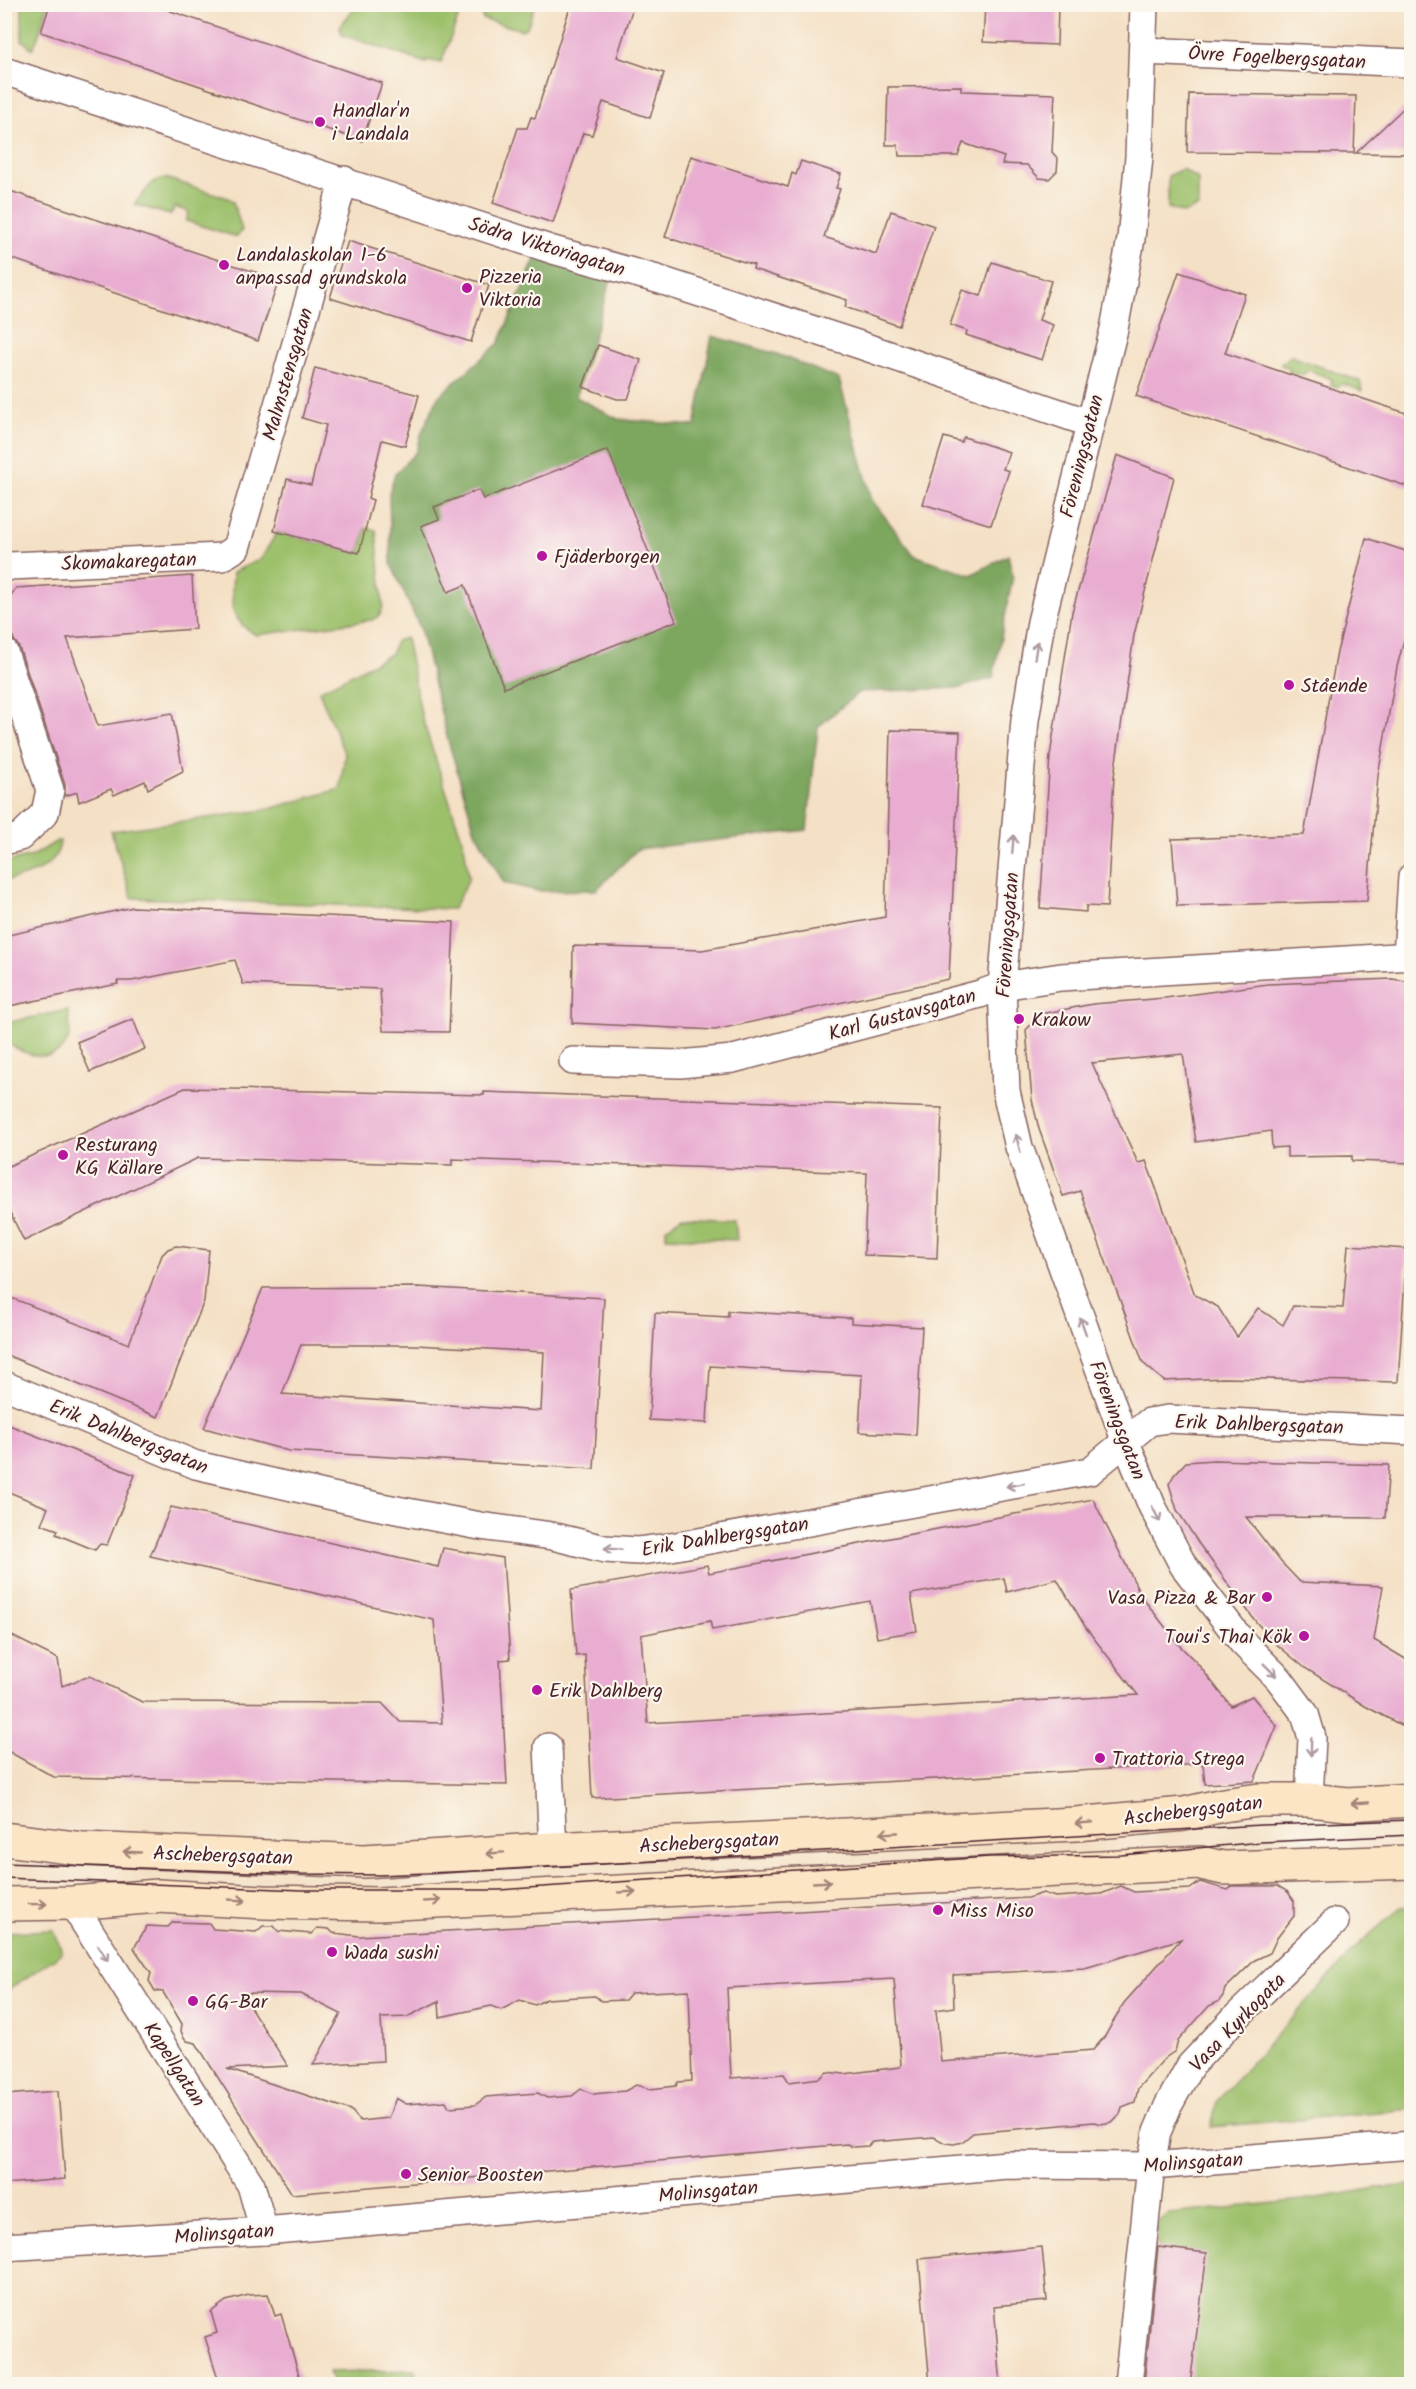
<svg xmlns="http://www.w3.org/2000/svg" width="1416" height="2389" font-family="Kalam,sans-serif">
<rect width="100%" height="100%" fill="#fbf7ec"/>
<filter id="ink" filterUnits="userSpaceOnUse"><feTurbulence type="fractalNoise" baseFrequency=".0167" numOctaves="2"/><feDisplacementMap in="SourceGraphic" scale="12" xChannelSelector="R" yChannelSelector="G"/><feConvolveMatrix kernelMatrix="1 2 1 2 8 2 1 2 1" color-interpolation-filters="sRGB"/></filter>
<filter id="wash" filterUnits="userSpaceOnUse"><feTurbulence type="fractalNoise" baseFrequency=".008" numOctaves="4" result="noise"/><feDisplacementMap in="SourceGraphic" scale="24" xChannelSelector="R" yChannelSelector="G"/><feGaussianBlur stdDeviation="1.35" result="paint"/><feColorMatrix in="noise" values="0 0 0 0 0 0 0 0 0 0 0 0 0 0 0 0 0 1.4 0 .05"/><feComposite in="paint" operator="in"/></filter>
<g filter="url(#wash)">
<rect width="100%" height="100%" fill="#f4e0c5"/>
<g fill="#9cc06b" stroke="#73704b" stroke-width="1.5">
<path d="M22 5H48L37 40 32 49 22 40Z"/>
<path d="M357 5V4L463 5 441 63 427 60 426 63 342 35 340 26Z"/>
<path d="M486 5V4L535 5 527 28 521 30 483 19 482 17Z"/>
<path d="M1182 169 1198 179V207L1183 213 1168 208V176Z"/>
<path d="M165 178 228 198 233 202 242 230 237 237 186 221 189 212 175 207 170 215 134 204 153 182Z"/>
<path d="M1291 356 1360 381 1362 391 1344 384 1337 387 1331 384 1332 379 1309 370 1303 375 1289 372V368L1281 365V363Z"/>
<path d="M366 528 376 530 383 606 380 615 372 620 256 635C227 619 232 602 233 572L261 559 277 532 359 553Z"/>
<path d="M406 638 422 718 464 845 469 878 453 909 132 898 111 831 265 810 340 789 345 755 319 691 391 654 396 641Z"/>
<path d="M57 841H60C58 869 27 876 5 881V862L33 856Z"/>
<path d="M68 1010C69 1022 73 1036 64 1047 49 1064 16 1054 5 1038V1023Z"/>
<path d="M682 1217 735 1220 737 1240 666 1237V1228Z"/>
<path d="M1411 1906V2109L1211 2127 1217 2101 1361 1942 1402 1907Z"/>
<path d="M54 1930 62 1953 5 1992V1932Z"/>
<path d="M1411 2185V2384H1141L1158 2247 1156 2223 1169 2214 1313 2199 1377 2188Z"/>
<path d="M415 2370 417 2384H334L329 2372Z"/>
</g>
<path fill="#7da65f" stroke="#646245" stroke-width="1.5" d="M538 252 612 275 576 397 618 419 695 426 712 336 777 354 839 379 872 500 914 555 971 575 1008 555 1013 576 993 678 959 688 859 692 818 727 807 830 638 849 596 890 538 891 504 883 475 831 447 737 420 628 391 564 389 493 395 474 416 452 422 432 438 397 499 343Z"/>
<g id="blocks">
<g fill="#e9add1" fill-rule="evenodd">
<path d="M50 4H150L382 83 362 141 41 32Z"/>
<path d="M571 4H634L617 57 664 73 650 118 603 102 592 135 583 133 553 223 493 203 518 128H527L531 117 535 118Z"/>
<path d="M985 4H1058L1057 45 983 42Z"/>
<path d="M961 86V91L1055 94 1052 152 1058 159 1057 171 1049 179 1039 178 1027 165 1002 164 1004 157 963 143 958 156H899L898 145H886L888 87Z"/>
<path d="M1189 94 1356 96 1354 153 1187 152Z"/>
<path d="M1412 100V154L1356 153Z"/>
<path d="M691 156 788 187 792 173 796 175 801 161 841 174 836 188 840 189 824 237 876 254 891 211 934 226 899 326 845 307 847 300 753 269 754 265 665 237Z"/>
<path d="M4 189 279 280 258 341 4 256Z"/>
<path d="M348 241 489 285 471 342 330 298Z"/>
<path d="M992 262 1051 281 1039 320 1053 325 1042 360 966 335 967 331 950 325 962 290 981 296Z"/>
<path d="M1179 272 1245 294 1225 353 1412 415V488L1136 396Z"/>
<path d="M598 345 641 360 628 399H617L583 387Z"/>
<path d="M315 368 419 395 405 446 382 440 368 498 373 500 359 553 274 531 287 479 311 485 326 425 302 418Z"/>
<path d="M944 437 961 442 964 437 1009 452 1003 469 1009 471 991 525 923 504Z"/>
<path d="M608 450 676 621 504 688 465 585 448 592 421 526 439 519 434 507 479 490 483 499Z"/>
<path d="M1117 455 1174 477 1134 635 1114 776 1107 907 1086 906V912L1040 908 1050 756 1072 612Z"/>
<path d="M1366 538 1412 553V609L1397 667 1378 776 1367 901 1177 906 1172 839 1304 835 1337 652Z"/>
<path d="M192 576 195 629 67 638 98 726 172 713 183 771 148 789 145 781 114 795 111 789 79 802 77 792 65 796V785L19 647 14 640 4 605 16 588Z"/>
<path d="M890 730 960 732 949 979 715 1030 572 1023 573 946 702 950 885 917Z"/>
<path d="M133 907 454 922 449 1032 383 1031 380 989 243 984 235 960 132 981H117L118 984 4 1007V936Z"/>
<path d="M1392 979 1412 982V1163L1352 1161V1156L1287 1157V1147L1272 1148 1271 1131 1196 1142 1183 1054 1092 1063 1138 1163 1146 1161 1195 1295 1218 1307 1237 1337 1258 1308 1283 1325 1293 1306 1343 1308 1348 1245 1407 1249 1398 1382 1224 1378 1164 1381 1143 1363 1080 1191 1063 1196 1039 1129 1032 1100 1026 1030 1041 1014 1093 1004 1165 998 1268 984Z"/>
<path d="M133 1019 145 1049 90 1072 77 1042Z"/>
<path d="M185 1088 484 1095V1092L942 1108 937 1258 864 1255 867 1173 452 1159V1165L198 1158 24 1241 4 1200V1168Z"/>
<path d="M176 1246 209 1250 204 1301 158 1417 4 1354V1295L129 1344 162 1255 168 1249Z"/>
<path d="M418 1287 604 1298 594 1469 289 1451 204 1428 263 1288ZM301 1345H415L544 1352 541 1411 282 1394Z"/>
<path d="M728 1311 851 1318V1323L922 1327 916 1435 859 1432 862 1375 790 1371 710 1366 707 1423 649 1420 655 1313 728 1317Z"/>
<path d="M4 1423 135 1475 107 1545 100 1544 95 1550 56 1534 58 1530 41 1524 48 1508 4 1490Z"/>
<path d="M1214 1460 1389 1465 1385 1518 1246 1517 1281 1562 1300 1582 1383 1586 1374 1640 1412 1663V1731L1365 1706 1305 1668 1275 1643 1256 1622 1199 1544 1177 1510 1169 1484 1174 1475 1186 1462Z"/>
<path d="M1093 1499 1142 1597 1179 1645 1197 1663 1231 1706 1252 1696 1277 1726 1254 1781 1205 1784 1203 1764 592 1798 585 1655 576 1656 571 1590 707 1565 709 1573ZM1004 1578 1007 1592 1057 1579 1086 1628 1138 1695 648 1723 641 1635 710 1621 712 1630 870 1601 877 1638 917 1631 911 1594Z"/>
<path d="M171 1507 438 1567 443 1548 503 1558 510 1659 500 1660 507 1785 54 1777 4 1749V1632L58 1659 62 1686 90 1676 142 1702 382 1703 400 1722 442 1723 434 1620 150 1556Z"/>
<path d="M1200 1882 1228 1890 1232 1886H1278L1288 1892 1294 1901V1916L1277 1938 1270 1953 1255 1960 1225 1989 1223 1996 1218 2002 1209 2006 1178 2041 1175 2051 1165 2058 1138 2088 1135 2102 1122 2107 1120 2114 1112 2122 1101 2124 1094 2122 973 2133 962 2142 954 2144 945 2143 934 2137 872 2142 868 2146 853 2147 847 2144 292 2194 196 2043 187 2041 183 2036 181 2031 182 2024 163 1992 155 1991 149 1981 151 1973 134 1948 147 1926 168 1927 173 1922 209 1923 213 1929 256 1932 263 1926H274L278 1931 311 1934 317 1928 329 1929 333 1933 360 1936 1028 1898 1043 1893 1055 1897 1101 1894 1121 1886 1134 1892 1190 1889ZM1181 1939 1124 2003 1105 2036 1093 2050 941 2062 936 2010 954 2007 953 1975 1085 1968ZM894 1979 901 2064 900 2067 844 2074 827 2072 820 2078 789 2082 784 2074 731 2078 727 1988ZM689 1990 692 2081 678 2082 676 2086 650 2089 636 2085 625 2091 593 2094 581 2089 572 2096 547 2098 538 2093 486 2097 475 2105 449 2107 446 2101 406 2104 396 2098 388 2118 360 2121 351 2110 227 2069 288 2066 241 1993 301 1994 341 2014 313 2065 383 2061 381 2018 407 2017 439 2001 440 2017 491 2006 501 2010 520 2000 535 2005 546 1999 595 1996 601 2001 625 2000 631 1993Z"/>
<path d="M58 2091 65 2179 4 2184V2095Z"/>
<path d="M1042 2247 1047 2301 994 2306 1001 2385H930L919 2259Z"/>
<path d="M1158 2247 1207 2253 1190 2385H1144Z"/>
<path d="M268 2294 275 2316 281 2314 302 2385H220L205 2337 217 2333 211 2312 226 2301 249 2295Z"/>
</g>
</g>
</g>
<g filter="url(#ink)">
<use href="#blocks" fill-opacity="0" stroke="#866361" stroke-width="1.5"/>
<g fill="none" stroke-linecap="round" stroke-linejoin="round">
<g stroke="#866361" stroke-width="30">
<g id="street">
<path d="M1144 4 1139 157 1131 239 1114 329 1041 622 1025 720 1002 986 1006 1091 1019 1147 1125 1440 1152 1506 1183 1565 1243 1643 1279 1679 1305 1714 1312 1738 1309 1800"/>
<path d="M1143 51 1412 63"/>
<path d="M4 71 553 250 657 279 857 344 1089 423"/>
<path d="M4 569 9 566 222 557 236 548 344 180"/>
<path d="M4 652 50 790 45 813 20 837 4 841"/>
<path d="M1407 956 1412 877"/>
<path d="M573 1061 680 1064 733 1059 980 994 1002 986 1061 977 1412 956"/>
<path d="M4 1385 196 1465 376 1506 480 1526 552 1536 605 1549 638 1551 671 1547 1090 1471 1149 1422 1168 1419 1412 1431"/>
<path d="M548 1747 553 1849"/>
<path d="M72 1903 251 2185 264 2231"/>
<path d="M4 2247 264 2231 1007 2165 1151 2166 1412 2145"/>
<path d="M1128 2384 1151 2166 1157 2132 1168 2106 1190 2066 1235 2018 1335 1922"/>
</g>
</g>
<g stroke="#866361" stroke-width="36">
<g id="secondary">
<path d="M4 1839 84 1849 364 1861 553 1849 1076 1824 1184 1814 1223 1805 1259 1800H1309L1348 1804 1412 1800"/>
<path d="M4 1904 72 1903 158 1896 264 1902 378 1904 1201 1863 1223 1868 1412 1862"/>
</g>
</g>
<use href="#street" stroke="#fff" stroke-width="27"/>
<use href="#secondary" stroke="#fce5c4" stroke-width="33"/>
<g stroke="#4a1f2b" stroke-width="1.5">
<path d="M4 1863 302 1874 379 1875 499 1870 1261 1825 1412 1820"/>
<path d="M4 1878 302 1890H499L989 1857 1121 1855 1262 1842 1412 1835"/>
</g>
</g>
<defs><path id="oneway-shaft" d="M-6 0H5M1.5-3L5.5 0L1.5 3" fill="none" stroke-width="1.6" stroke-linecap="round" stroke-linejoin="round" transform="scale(1.5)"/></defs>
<g stroke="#ae9aa0">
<use href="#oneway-shaft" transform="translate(1036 650) rotate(-81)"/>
<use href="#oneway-shaft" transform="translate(1013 844) rotate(-85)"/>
<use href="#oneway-shaft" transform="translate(1018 1143) rotate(-105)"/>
<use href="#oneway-shaft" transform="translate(1083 1326) rotate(-110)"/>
<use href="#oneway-shaft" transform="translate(1015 1485) rotate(170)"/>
<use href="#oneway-shaft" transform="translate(1156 1514) rotate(63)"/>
<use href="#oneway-shaft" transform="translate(613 1549) rotate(-175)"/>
<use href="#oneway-shaft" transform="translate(1270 1670) rotate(45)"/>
<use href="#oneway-shaft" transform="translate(1311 1747) rotate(92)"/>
<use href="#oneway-shaft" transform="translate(103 1953) rotate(57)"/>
</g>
<g stroke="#a38278">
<use href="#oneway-shaft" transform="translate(1360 1803) rotate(176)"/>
<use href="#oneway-shaft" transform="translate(1084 1823) rotate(175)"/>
<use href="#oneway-shaft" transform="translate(889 1833) rotate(177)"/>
<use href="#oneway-shaft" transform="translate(132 1852) rotate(-177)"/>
<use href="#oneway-shaft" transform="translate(495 1853) rotate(176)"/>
<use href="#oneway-shaft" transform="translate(822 1882) rotate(-3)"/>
<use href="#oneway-shaft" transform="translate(627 1892) rotate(-3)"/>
<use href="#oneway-shaft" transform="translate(237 1900) rotate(3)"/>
<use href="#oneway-shaft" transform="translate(432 1901) rotate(-3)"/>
<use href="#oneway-shaft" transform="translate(38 1904) rotate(-1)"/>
</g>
</g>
<g fill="#b5179e" stroke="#fbf7ec" stroke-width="2">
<circle cx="320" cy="122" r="6"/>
<circle cx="224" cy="265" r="6"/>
<circle cx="467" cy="288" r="6"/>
<circle cx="542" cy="556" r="6"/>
<circle cx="1289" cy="685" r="6"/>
<circle cx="1019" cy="1019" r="6"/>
<circle cx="63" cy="1155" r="6"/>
<circle cx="1267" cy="1597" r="6"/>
<circle cx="1304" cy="1636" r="6"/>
<circle cx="537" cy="1690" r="6"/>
<circle cx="1100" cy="1758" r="6"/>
<circle cx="938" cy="1910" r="6"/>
<circle cx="332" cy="1952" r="6"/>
<circle cx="193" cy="2001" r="6"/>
<circle cx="406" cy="2174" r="6"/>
</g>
<g text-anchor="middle" stroke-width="4.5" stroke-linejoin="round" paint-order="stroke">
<g font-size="20" fill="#4a1f2b" stroke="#fbf7ec">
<text transform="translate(1277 57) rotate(3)" y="7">Övre Fogelbergsgatan</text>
<text transform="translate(547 246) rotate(17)" y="7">Södra Viktoriagatan</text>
<text transform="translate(287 374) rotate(-74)" y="7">Malmstensgatan</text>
<text transform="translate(1081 456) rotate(-76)" y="7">Föreningsgatan</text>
<text transform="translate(129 561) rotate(-2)" y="7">Skomakaregatan</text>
<text transform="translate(1007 935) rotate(-86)" y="7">Föreningsgatan</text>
<text transform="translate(902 1014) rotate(-15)" y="7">Karl Gustavsgatan</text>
<text transform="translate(1118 1420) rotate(69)" y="7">Föreningsgatan</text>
<text transform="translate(1259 1424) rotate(2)" y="7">Erik Dahlbergsgatan</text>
<text transform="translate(129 1436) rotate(22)" y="7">Erik Dahlbergsgatan</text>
<text transform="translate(725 1536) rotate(-9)" y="7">Erik Dahlbergsgatan</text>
<text transform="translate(1193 1810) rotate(-7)" y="7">Aschebergsgatan</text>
<text transform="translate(709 1842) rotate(-3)" y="7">Aschebergsgatan</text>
<text transform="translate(223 1855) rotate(2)" y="7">Aschebergsgatan</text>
<text transform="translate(1237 2022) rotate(-46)" y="7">Vasa Kyrkogata</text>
<text transform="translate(175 2064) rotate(57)" y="7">Kapellgatan</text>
<text transform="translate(1193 2162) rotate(-4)" y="7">Molinsgatan</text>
<text transform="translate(708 2191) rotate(-5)" y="7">Molinsgatan</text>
<text transform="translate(224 2233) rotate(-4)" y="7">Molinsgatan</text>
</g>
<g font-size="20" fill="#4a1f2b" stroke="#fbf7ec" text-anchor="start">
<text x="332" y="117">Handlar'n<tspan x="332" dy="23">i Landala</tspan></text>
<text x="236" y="261">Landalaskolan 1-6<tspan x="236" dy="23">anpassad grundskola</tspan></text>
<text x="479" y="283">Pizzeria<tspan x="479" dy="23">Viktoria</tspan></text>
<text x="554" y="563">Fjäderborgen</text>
<text x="1301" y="692">Stående</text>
<text x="1031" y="1026">Krakow</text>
<text x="75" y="1151">Resturang<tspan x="75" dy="23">KG Källare</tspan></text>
<text x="1255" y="1604" text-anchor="end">Vasa Pizza &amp; Bar</text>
<text x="1292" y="1643" text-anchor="end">Toui's Thai Kök</text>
<text x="549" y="1697">Erik Dahlberg</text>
<text x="1112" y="1765">Trattoria Strega</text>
<text x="950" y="1917">Miss Miso</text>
<text x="344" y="1959">Wada sushi</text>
<text x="205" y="2008">GG-Bar</text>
<text x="418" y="2181">Senior Boosten</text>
</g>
</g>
<rect width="1416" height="2389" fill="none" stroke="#fbf7ec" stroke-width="24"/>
</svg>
